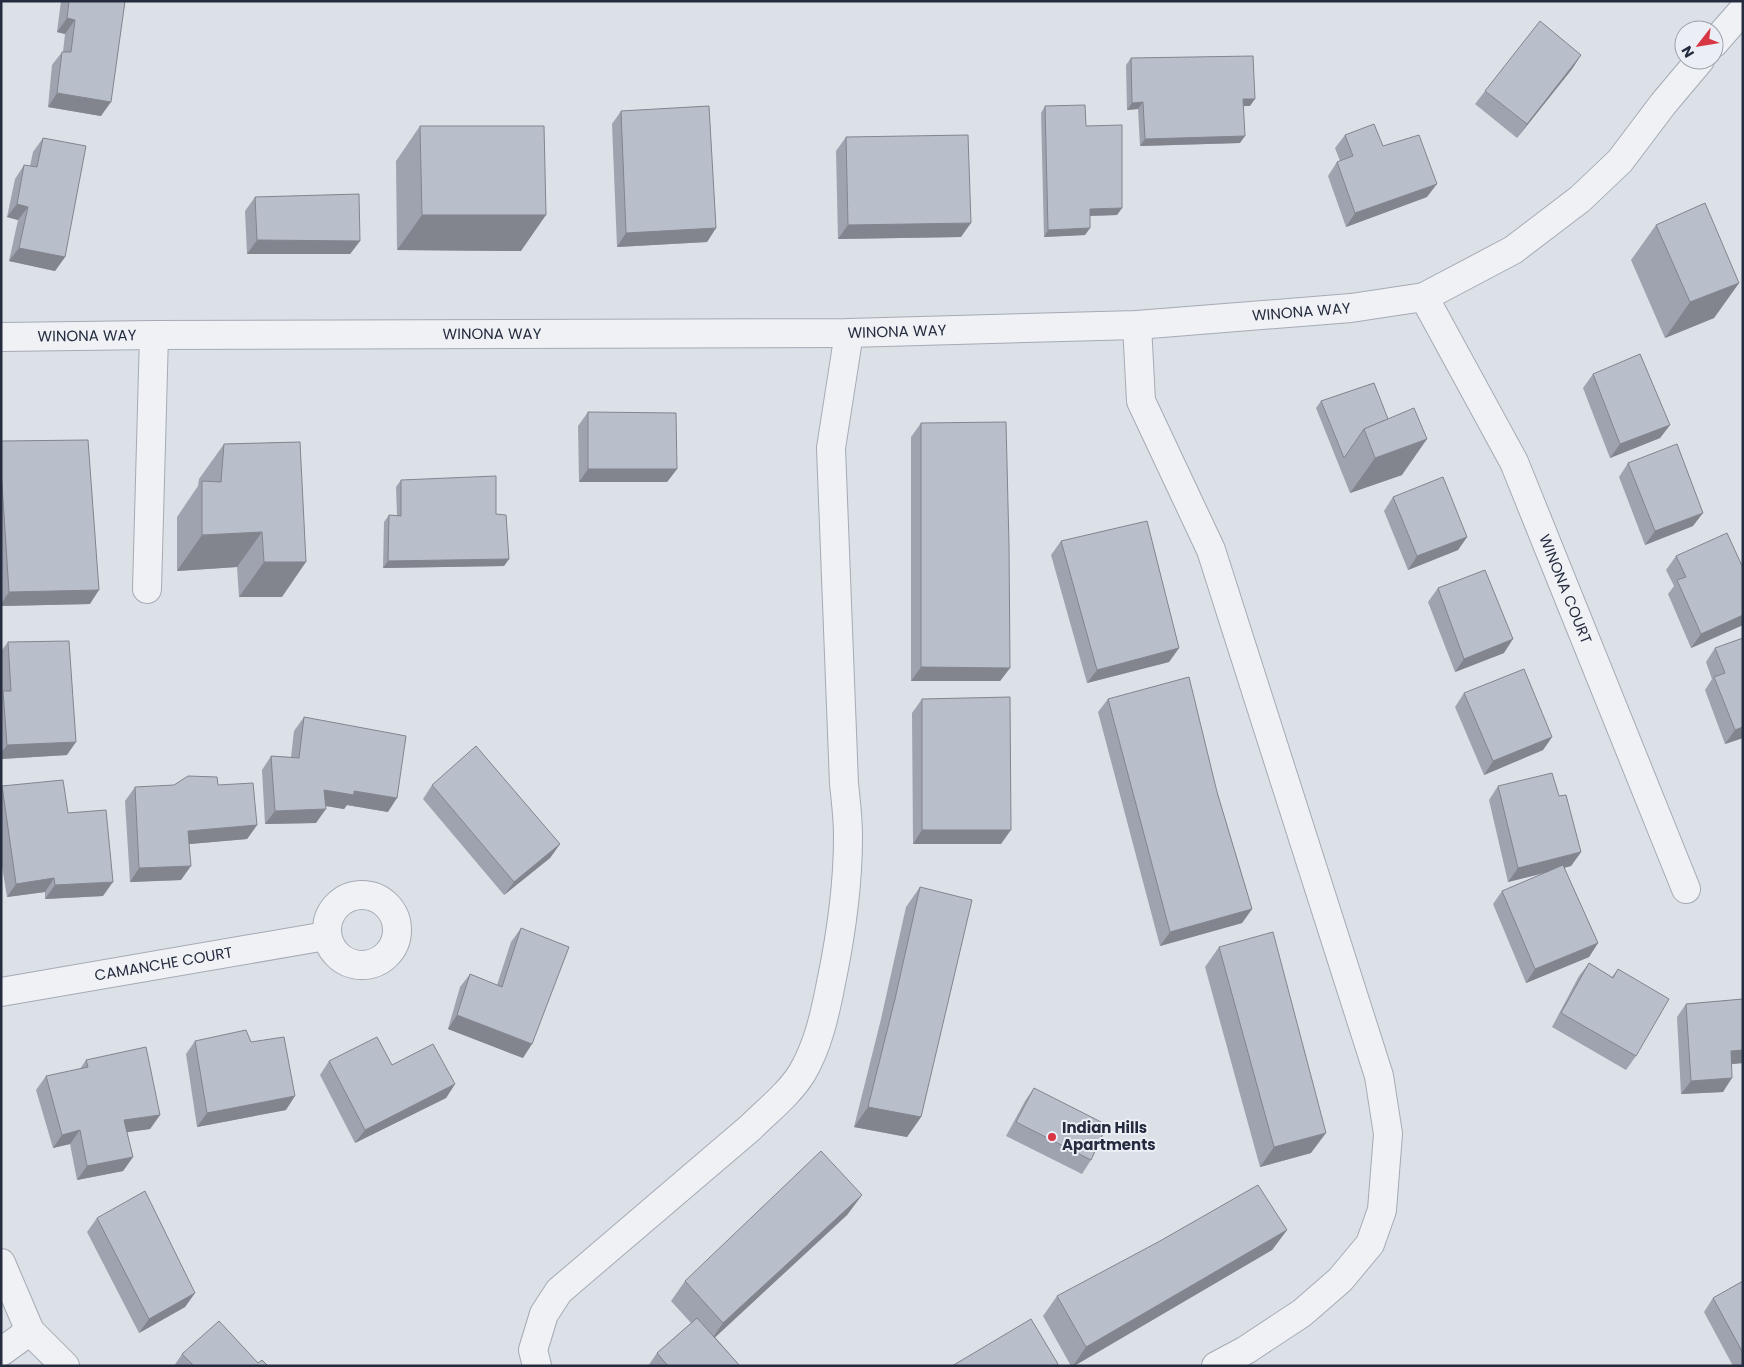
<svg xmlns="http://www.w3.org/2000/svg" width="1744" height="1367" font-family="Poppins,sans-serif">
<rect width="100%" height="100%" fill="#dce0e7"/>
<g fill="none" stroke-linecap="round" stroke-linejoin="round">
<g stroke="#a5aab5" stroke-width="30">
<g id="minor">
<path d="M1714 43 1743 10"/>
<path id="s1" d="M1424 297 1514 462 1686 889"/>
<path d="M1137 325 1141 401 1211 550 1379 1076 1388 1134 1382 1210 1370 1244 1340 1280 1302 1313 1246 1350 1216 1366"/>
<path id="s2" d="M1 337 154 335 849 333 1137 325 1351 308 1424 297 1513 250 1580 199 1620 161 1663 104 1700 60"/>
<path d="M147 589 154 335"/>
<circle cx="362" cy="930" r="35"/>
<path id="s3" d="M1 992 326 936"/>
<path d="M1 1263 30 1331 65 1366"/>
<path d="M1 1352 30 1331"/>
<path d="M537 1366 533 1350 544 1314 559 1291 750 1128C767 1111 789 1094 802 1073 818 1046 825 1014 831 983 841 935 848 886 848 837 848 819 846 801 844 784L831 448 849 333"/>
</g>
</g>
<use href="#minor" stroke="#eff1f5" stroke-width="28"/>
</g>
<g fill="#9fa3af">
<path d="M61 1H125L101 116 48 107 52 65 62 52H63L65 34 57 32Z"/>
<path d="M1581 55 1572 69 1517 138 1475 104 1485 91Z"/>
<path d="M1131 58 1250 106H1243L1240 143 1140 146 1138 109 1127 110 1126 65Z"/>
<path d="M1045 106 1086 126 1122 208 1117 215 1090 216V228L1085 235 1044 237 1041 113Z"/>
<path d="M621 111 716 228 707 242 617 247 612 124Z"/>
<path d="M420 126 521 251 397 250 396 161Z"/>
<path d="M1345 135 1383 146 1427 197 1346 227 1328 176 1337 162 1340 161 1335 148Z"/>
<path d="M846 137 961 237 838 239 836 151Z"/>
<path d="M43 138 65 257 55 271 9 261 18 220 7 217 15 179 24 165 30 166 33 152Z"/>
<path d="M255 197 360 241 350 254H247L245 211Z"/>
<path d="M1656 225 1739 283 1714 318 1665 338 1631 260Z"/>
<path d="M1593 374 1670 425 1660 438 1610 458 1583 388Z"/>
<path d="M1374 383 1402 475 1350 493 1316 408 1321 401Z"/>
<path d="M588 412 677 469 667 482H579L578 426Z"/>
<path d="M921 423 1010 668 1000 681H911V437Z"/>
<path d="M1 441 90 604 1 606Z"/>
<path d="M300 442 282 597H239L237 567 177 571V517L198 486 199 479 224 444Z"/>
<path d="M1628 463 1693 526 1645 545 1619 477Z"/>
<path d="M401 480 496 514 509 559 504 566 383 568 384 522 389 515H397L396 487Z"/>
<path d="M1393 497 1467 537 1458 550 1408 570 1384 511Z"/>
<path d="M1061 541 1179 648 1169 662 1087 683 1051 555Z"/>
<path d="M1676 556 1743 625 1691 648 1668 594 1674 586 1666 570Z"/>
<path d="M1438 588 1504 653 1455 672 1428 602Z"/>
<path d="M1743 638V738L1725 744 1705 690 1712 679 1706 662 1715 648Z"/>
<path d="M8 642 67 755 1 759V651Z"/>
<path d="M1464 693 1552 737 1543 750 1484 775 1455 707Z"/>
<path d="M922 699 1001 844H913L912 713Z"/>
<path d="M1108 699 1217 792 1252 909 1242 923 1160 946 1098 712Z"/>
<path d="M304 717 388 812 347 805 344 809 326 806 316 823 265 824 262 770 271 756 291 757 294 731Z"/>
<path d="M432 785 560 844 550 858 504 895 423 799Z"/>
<path d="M2 786 68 813 103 896 45 899V892L7 897 1 860V787Z"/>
<path d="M1498 786 1559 796 1581 852 1571 866 1564 868 1598 943 1589 957 1526 983 1493 904 1502 891 1545 873 1508 882 1489 800Z"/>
<path d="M135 787 257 825 247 839 189 844 181 880 130 882 125 801Z"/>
<path d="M920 887 921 1117 907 1137 854 1127 881 1019 906 907Z"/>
<path d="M521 928 523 1058 448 1029 460 987 470 974 497 985 511 942Z"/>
<path d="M1219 947 1311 1153 1260 1167 1205 967Z"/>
<path d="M1589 963 1612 977 1618 969 1636 1056 1626 1070 1552 1027 1579 976Z"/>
<path d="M1743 999V1063L1732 1064 1723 1092 1681 1094 1677 1017 1686 1004Z"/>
<path d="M195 1041 251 1042 286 1110 197 1127 186 1054Z"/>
<path d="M86 1060 160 1115 150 1129 126 1132 133 1157 123 1171 77 1180 70 1144 53 1148 36 1090 46 1076 80 1069Z"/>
<path d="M329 1061 392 1065 455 1084 446 1098 355 1143 320 1075Z"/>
<path d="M1034 1088 1091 1160 1082 1174 1006 1136 1025 1101Z"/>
<path d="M862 1195 847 1215 715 1337 740 1366H648L657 1353 691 1323 671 1301 685 1281Z"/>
<path d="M97 1218 195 1293 185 1307 139 1333 87 1232Z"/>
<path d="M1287 1230 1272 1250 1074 1366H1071L1043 1316 1057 1296Z"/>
<path d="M1743 1281V1366H1733L1704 1312 1713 1298Z"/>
<path d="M182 1354 258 1363 268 1366H174Z"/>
</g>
<g fill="#82858e">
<path d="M67 18 75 20 65 34 57 32Z"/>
<path d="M1581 55 1572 69 1517 138 1527 124Z"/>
<path d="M57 93 111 102 101 116 48 107Z"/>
<path d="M1243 99H1255L1250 106H1238Z"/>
<path d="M1143 102 1138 109 1127 110 1132 103Z"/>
<path d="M1245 136 1240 143 1140 146 1145 139Z"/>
<path d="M1437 184 1427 197 1346 227 1355 213Z"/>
<path d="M17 204 28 207 18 220 7 217Z"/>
<path d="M1122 208 1117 215 1085 216 1090 209Z"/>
<path d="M422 215H546L521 251 397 250Z"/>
<path d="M971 223 961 237 838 239 848 225Z"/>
<path d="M716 228 707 242 617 247 626 233Z"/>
<path d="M1090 228 1085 235 1044 237 1048 230Z"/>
<path d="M257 240 360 241 350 254H247Z"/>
<path d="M19 248 65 257 55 271 9 261Z"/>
<path d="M1739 283 1714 318 1665 338 1690 302Z"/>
<path d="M1670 425 1660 438 1610 458 1620 444Z"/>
<path d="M1427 439 1402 475 1350 493 1375 458Z"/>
<path d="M588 469H677L667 482H579Z"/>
<path d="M1703 513 1693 526 1645 545 1655 531Z"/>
<path d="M262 532 237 567 177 571 202 535Z"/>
<path d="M1467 537 1458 550 1408 570 1417 556Z"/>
<path d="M509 559 504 566 383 568 388 561Z"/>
<path d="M264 562H306L282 597H239Z"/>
<path d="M99 590 90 604 1 606V604L9 592Z"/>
<path d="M1743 615V625L1691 648 1701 634Z"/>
<path d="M1513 639 1504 653 1455 672 1464 659Z"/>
<path d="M1179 648 1169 662 1087 683 1097 670Z"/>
<path d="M921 667 1010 668 1000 681H911Z"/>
<path d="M1743 727V738L1725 744 1735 730Z"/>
<path d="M1552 737 1543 750 1484 775 1493 761Z"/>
<path d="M76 742 67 755 1 759V753L7 745Z"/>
<path d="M324 790 354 791 397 798 388 812 347 805 344 809 314 804Z"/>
<path d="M326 809 316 823 265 824 275 811Z"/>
<path d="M257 825 247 839 179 845 188 831Z"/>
<path d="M922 830H1011L1001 844H913Z"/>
<path d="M560 844 550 858 504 895 514 882Z"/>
<path d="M1581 852 1571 866 1508 882 1518 868Z"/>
<path d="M191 866 181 880 130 882 139 868Z"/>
<path d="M54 878 45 892 7 897 16 884Z"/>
<path d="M113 882 103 896 45 899 55 885Z"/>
<path d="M1252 909 1242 923 1160 946 1170 932Z"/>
<path d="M1598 943 1589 957 1526 983 1535 969Z"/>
<path d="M457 1015 532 1044 523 1058 448 1029Z"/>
<path d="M1743 1050V1063L1721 1065 1731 1051Z"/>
<path d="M1732 1078 1723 1092 1681 1094 1691 1081Z"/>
<path d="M455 1084 446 1098 355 1143 365 1130Z"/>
<path d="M295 1096 286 1110 197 1127 207 1113Z"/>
<path d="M868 1107 921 1117 907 1137 854 1127Z"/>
<path d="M160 1115 150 1129 114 1134 124 1120Z"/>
<path d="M80 1130 70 1144 53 1148 62 1135Z"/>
<path d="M1326 1133 1311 1153 1260 1167 1274 1147Z"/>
<path d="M133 1157 123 1171 77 1180 87 1166Z"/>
<path d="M862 1195 847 1215 709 1343 723 1323Z"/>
<path d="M1287 1230 1272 1250 1074 1366H1073L1086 1347Z"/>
<path d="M195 1293 185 1307 139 1333 149 1319Z"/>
</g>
<g fill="#b9becb" stroke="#82858e">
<path d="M69 1H125L111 102 57 93 62 52H71L75 20 67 18Z"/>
<path d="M1540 21 1581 55 1527 124 1485 91Z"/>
<path d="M1253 56 1255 99H1243L1245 136 1145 139 1143 102 1132 103 1131 58Z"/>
<path d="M1085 105 1086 126 1122 125V208L1090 209V228L1048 230 1045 106Z"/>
<path d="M709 106 716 228 626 233 621 111Z"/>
<path d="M1374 124 1383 146 1419 135 1437 184 1355 213 1337 162 1353 156 1345 135Z"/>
<path d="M420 126H544L546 215H422Z"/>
<path d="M968 135 971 223 848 225 846 137Z"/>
<path d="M43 138 86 146 65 257 19 248 28 207 17 204 24 165 37 167Z"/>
<path d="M359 194 360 241 257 240 255 197Z"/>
<path d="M1705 203 1739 283 1690 302 1656 225Z"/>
<path d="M1640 354 1670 425 1620 444 1593 374Z"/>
<path d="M1374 383 1388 419 1364 429 1344 458 1321 401Z"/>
<path d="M1414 408 1427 439 1375 458 1364 429Z"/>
<path d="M588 412 676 413 677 469H588Z"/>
<path d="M1006 422 1009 545 1010 668 921 667V423Z"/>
<path d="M88 440 99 590 9 592 1 469V441Z"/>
<path d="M300 442 306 562H264L262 532 202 535V481L221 482 224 444Z"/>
<path d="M1677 444 1703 513 1655 531 1628 463Z"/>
<path d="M496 476V514L506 515 509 559 388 561 389 515 401 516V480Z"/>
<path d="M1443 477 1467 537 1417 556 1393 497Z"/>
<path d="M1147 521 1179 648 1097 670 1061 541Z"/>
<path d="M1727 533 1743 568V615L1701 634 1677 580 1686 577 1676 556Z"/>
<path d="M1485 570 1513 639 1464 659 1438 588Z"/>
<path d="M1743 638V727L1735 730 1714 677 1725 673 1715 648Z"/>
<path d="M69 641 76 742 7 745 3 691H11L8 642Z"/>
<path d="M1524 669 1552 737 1493 761 1464 693Z"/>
<path d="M1189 677 1217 792 1252 909 1170 932 1108 699Z"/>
<path d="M1010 697 1011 830H922V699Z"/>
<path d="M304 717 406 736 397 798 354 791V795L324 790 326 809 275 811 271 756 299 758Z"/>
<path d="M476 746 560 844 514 882 432 785Z"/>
<path d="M1552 773 1559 796 1566 795 1581 852 1518 868 1498 786Z"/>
<path d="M188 776 217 777 218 785 253 783 257 825 188 831 191 866 139 868 135 787 174 785Z"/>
<path d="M63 780 68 813 106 810 113 882 55 885 54 878 16 884 2 786Z"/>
<path d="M1563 865 1598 943 1535 969 1502 891Z"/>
<path d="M920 887 972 900 921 1117 868 1107 895 999Z"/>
<path d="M521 928 569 947 532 1044 457 1015 470 974 502 987Z"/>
<path d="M1273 932 1326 1133 1274 1147 1219 947Z"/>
<path d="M1589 963 1613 978 1618 969 1669 999 1636 1056 1561 1013Z"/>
<path d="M1743 999V1050L1731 1051 1732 1078 1691 1081 1686 1004Z"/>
<path d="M246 1030 251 1042 284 1037 295 1096 207 1113 195 1041Z"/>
<path d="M377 1037 392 1065 433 1044 455 1084 365 1130 329 1061Z"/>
<path d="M146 1047 160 1115 124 1120 133 1157 87 1166 80 1130 62 1135 46 1076 88 1067 86 1060Z"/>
<path d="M1034 1088 1107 1125 1091 1160 1016 1122Z"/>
<path d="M821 1151 862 1195 723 1323 685 1281Z"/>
<path d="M1258 1185 1287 1230 1086 1347 1057 1296 1160 1241Z"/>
<path d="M145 1191 195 1293 149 1319 97 1218Z"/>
<path d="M1743 1281V1353L1713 1298Z"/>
<path d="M697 1318 740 1366H668L657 1353Z"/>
<path d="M1031 1319 1058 1364 1056 1366H952Z"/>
<path d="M219 1321 258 1363 262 1360 268 1366H194L182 1354Z"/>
</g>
<circle fill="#d83644" stroke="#ebeff5" stroke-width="2" cx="1052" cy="1137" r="5"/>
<g text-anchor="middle" stroke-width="4" stroke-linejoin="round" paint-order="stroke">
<g font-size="15" fill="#252c3f" stroke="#ebeff5">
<text dy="5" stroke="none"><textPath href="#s2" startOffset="1301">WINONA WAY</textPath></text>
<text dy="5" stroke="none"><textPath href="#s2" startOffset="896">WINONA WAY</textPath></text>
<text dy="5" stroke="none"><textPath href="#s2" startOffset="491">WINONA WAY</textPath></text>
<text dy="5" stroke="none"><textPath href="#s2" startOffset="86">WINONA WAY</textPath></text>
<text dy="5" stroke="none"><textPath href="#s1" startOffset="325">WINONA COURT</textPath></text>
<text dy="5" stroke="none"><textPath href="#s3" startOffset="165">CAMANCHE COURT</textPath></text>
</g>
<g font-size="15" font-weight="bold" fill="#252c3f" stroke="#ebeff5" text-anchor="start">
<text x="1062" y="1133">Indian Hills<tspan x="1062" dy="17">Apartments</tspan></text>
</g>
</g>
<rect width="1744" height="1367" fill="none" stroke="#252c3f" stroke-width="5"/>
<g transform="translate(1699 45) rotate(239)"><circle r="24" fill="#ebeff5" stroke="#9ca1ac"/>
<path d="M0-4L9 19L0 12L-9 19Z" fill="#d83644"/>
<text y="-8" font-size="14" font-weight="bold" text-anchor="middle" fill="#252c3f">N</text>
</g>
</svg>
